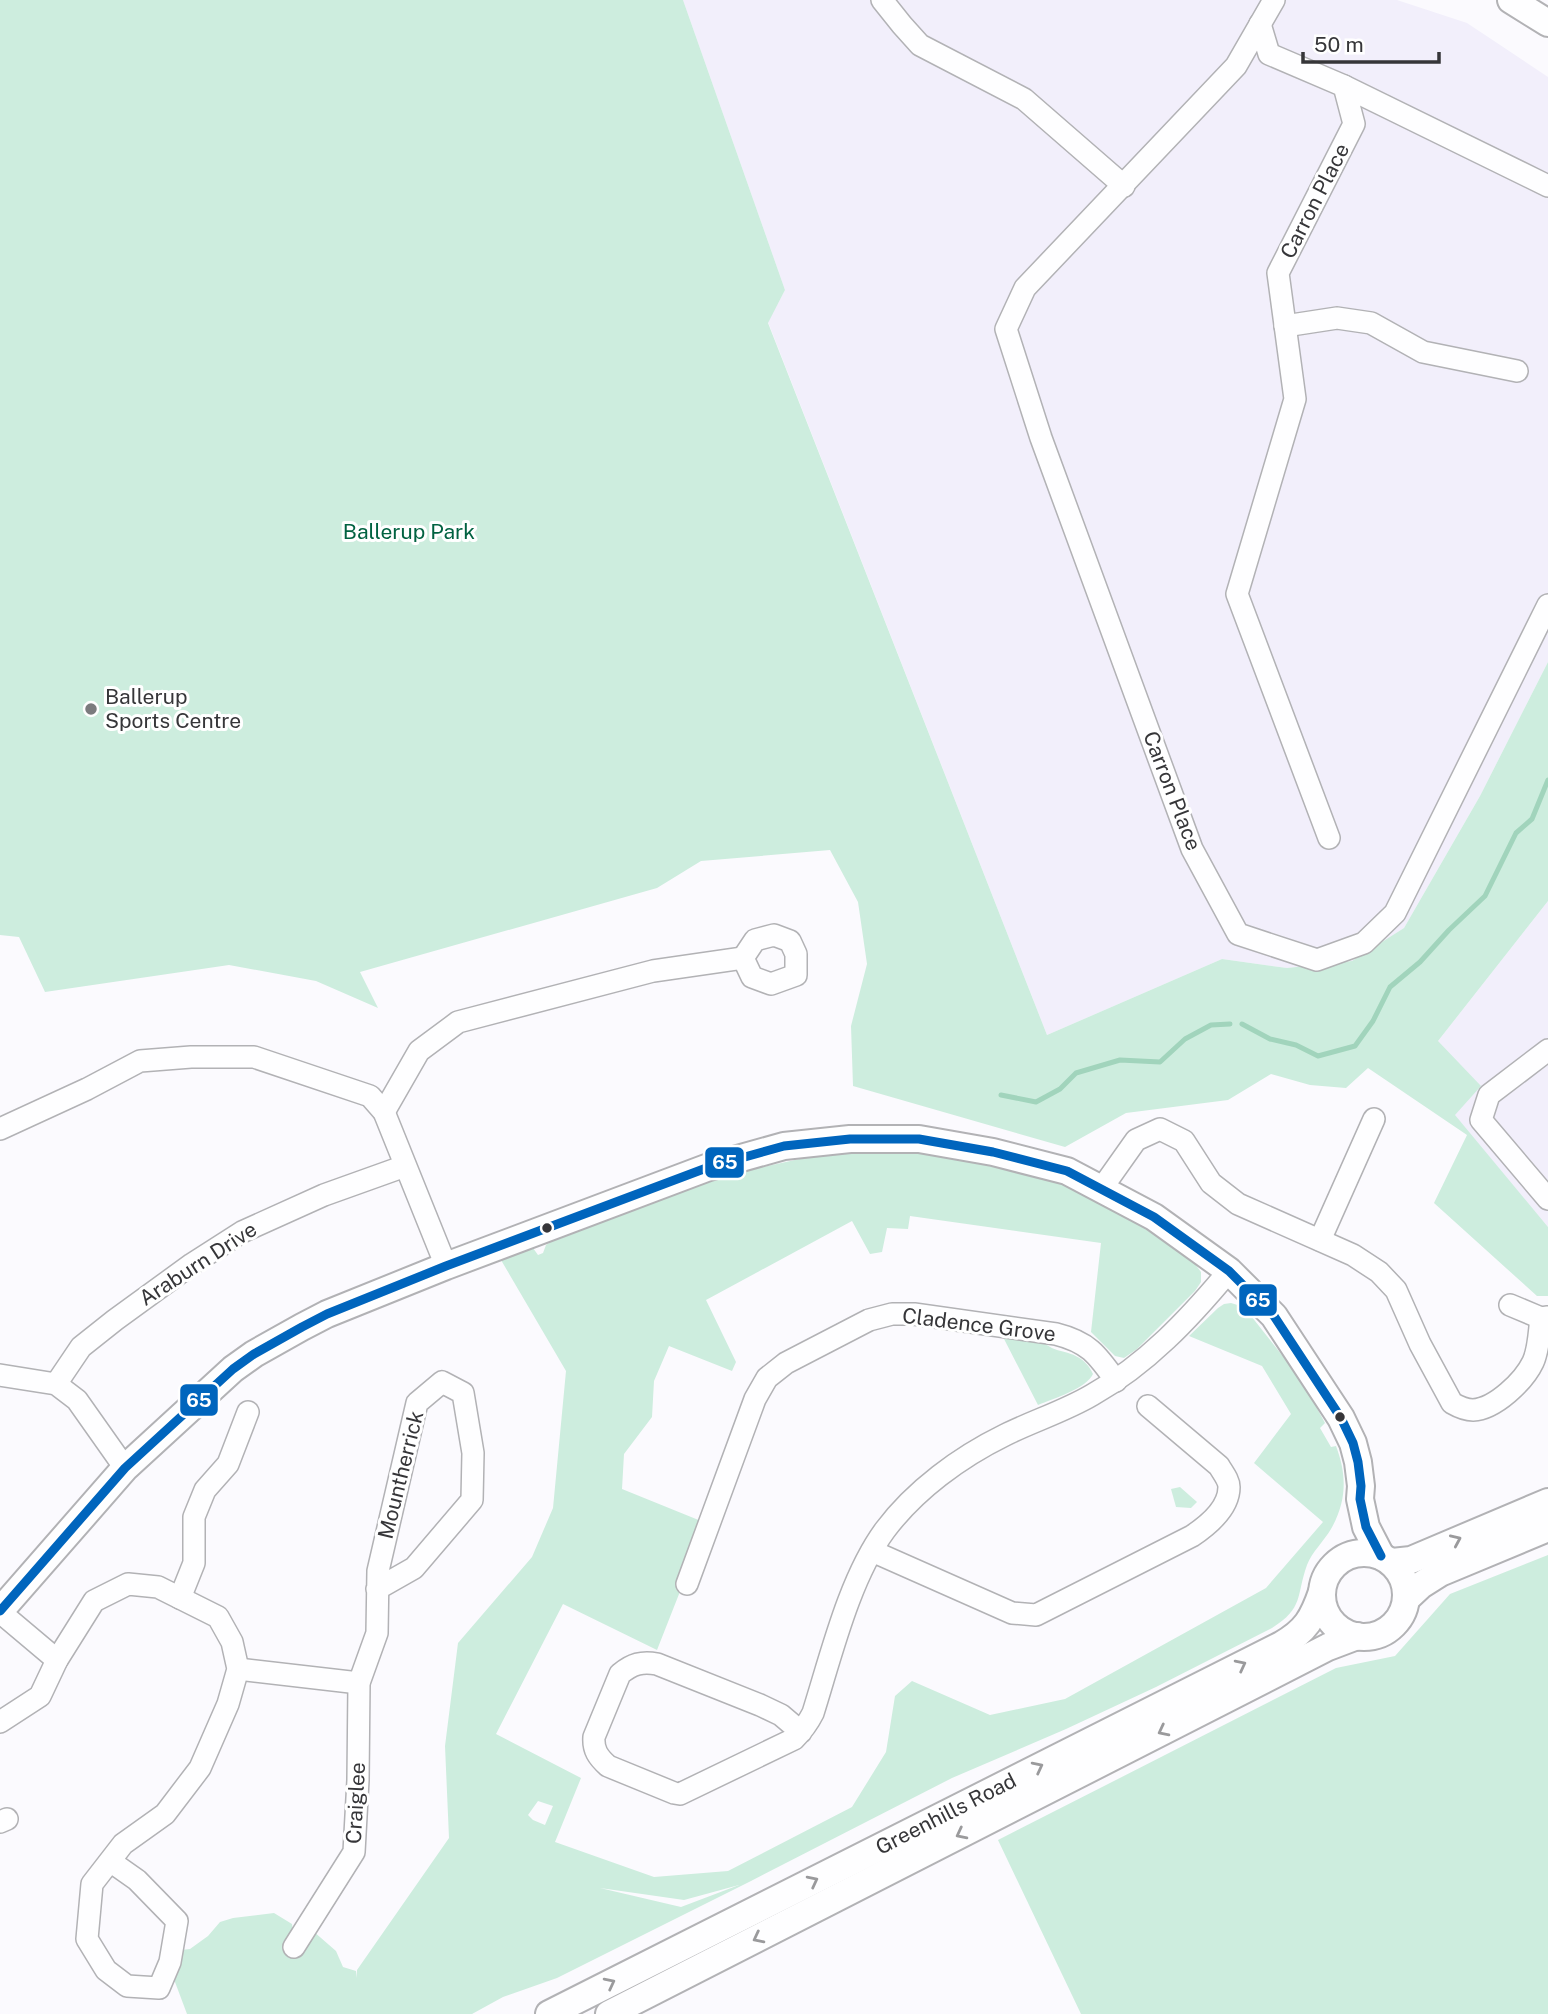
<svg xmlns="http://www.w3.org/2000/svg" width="1548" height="2014" font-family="'Public Sans',sans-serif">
<rect width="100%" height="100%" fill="#fbfafe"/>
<g fill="#f2effb">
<path d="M683 0H1397L1467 23 1548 77V662L1480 796 1404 928 1353 961 1287 968 1222 959 1047 1035 768 322 785 290Z"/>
<path d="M1548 901V1227L1454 1115 1438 1041Z"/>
</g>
<g fill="#cdedde" fill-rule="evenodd">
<path d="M0 0H683L785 290 768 323 1047 1035 1222 959 1287 968 1352 961 1404 928 1480 796 1548 662V901L1438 1041 1481 1086 1455 1115 1548 1227V1296H1537L1434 1203 1467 1135 1368 1068 1346 1088 1310 1085 1271 1074 1228 1100 1126 1113 1065 1147 853 1086 851 1026 867 964 858 902 830 850 701 861 657 888 360 972 378 1008 316 981 229 965 45 992 19 937 0 935Z"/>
<path d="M866 1152 932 1153 1005 1166 1056 1181 1112 1207 1189 1256 1201 1272V1282L1195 1291 1137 1349 1124 1358 1115 1356 1091 1332 1101 1243 910 1216 908 1229 887 1228 882 1252 870 1254 852 1221 706 1300 736 1362 732 1371 669 1346 654 1381 652 1417 624 1454 622 1489 701 1521 681 1589 657 1650 563 1604 496 1734 581 1778 555 1842 654 1877 728 1871 852 1807 886 1752 895 1696 912 1681 990 1715 1065 1699 1266 1588 1323 1522 1254 1463 1291 1414 1262 1366 1189 1336 1218 1308 1224 1304 1231 1303 1244 1307 1285 1359 1312 1399 1325 1423 1320 1428 1331 1447 1336 1446C1347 1475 1347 1501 1331 1529 1324 1541 1312 1552 1307 1565 1296 1596 1304 1608 1272 1628L1156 1687 1066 1729 952 1778 751 1881 557 1978 503 1997 472 2014H187L172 1974 181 1950 190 1949 208 1936 220 1922 233 1918 274 1913 292 1924 293 1932 313 1931 336 1951 343 1967 356 1971 357 1978V1970L449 1838 445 1746 458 1643 532 1557 553 1508 566 1371 501 1260 533 1248 538 1255 543 1253 546 1245 566 1232 731 1174 804 1158ZM538 1801 553 1806 545 1825 533 1820 528 1815ZM739 1885 681 1907 600 1888 684 1900Z"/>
<path d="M1003 1337C1014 1338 1026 1338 1037 1340 1044 1342 1050 1348 1057 1350 1073 1354 1085 1357 1093 1374 1087 1388 1053 1399 1038 1405Z"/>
<path d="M1180 1487 1197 1502 1191 1508 1176 1507 1171 1489Z"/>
<path d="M1548 1555V2014H1081L998 1840 1336 1668 1395 1656 1450 1594Z"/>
</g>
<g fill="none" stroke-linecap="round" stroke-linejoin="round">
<g stroke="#a1d4bc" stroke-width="5">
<path d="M1242 1024 1270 1039 1296 1045 1318 1056 1355 1046 1373 1021 1390 987 1420 962 1449 930 1485 896 1516 833 1532 819 1548 780"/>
<path d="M1001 1095 1036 1102 1060 1089 1076 1073 1120 1060 1160 1062 1185 1039 1211 1025 1230 1024"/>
</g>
<g stroke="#b2b2b5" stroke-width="24">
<g id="minor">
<path d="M882 0 902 25 920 45 1024 99 1124 186"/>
<path d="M1274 0 1236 66 1025 288 1006 329 1041 438 1192 849 1238 934 1317 960 1364 943 1395 913 1548 605"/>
<path d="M1260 24 1269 54 1344 86 1354 124 1278 273 1295 399 1237 594 1329 838"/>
<path d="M1344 86 1548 186"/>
<path d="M1285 326 1337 318 1371 323 1423 352 1517 371"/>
<path d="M774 935 790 941 796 954V975L771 984 752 977 743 958 755 940Z"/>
<path d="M1548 1050 1489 1095 1481 1120 1548 1199"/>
<path d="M384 1112 419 1051 458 1022 653 971 743 958"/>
<path d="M0 1129 87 1089 140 1061 191 1057H254L370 1096 384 1112 446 1266"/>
<path d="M1102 1188 1136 1140 1160 1129 1184 1141 1211 1183 1238 1204 1353 1255 1379 1272 1396 1290 1420 1344 1452 1403C1459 1407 1465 1410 1473 1410 1495 1409 1524 1381 1533 1362 1539 1349 1539 1333 1541 1318"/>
<path d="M1320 1240 1374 1119"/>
<path d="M1510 1305 1541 1318 1548 1317"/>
<path d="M0 1375 56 1384 77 1400 125 1468"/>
<path d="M56 1384 81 1347 115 1320 192 1264 242 1232 324 1195 405 1166"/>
<path d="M872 1551 1012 1613 1036 1615 1192 1536C1207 1526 1229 1508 1229 1487 1229 1480 1223 1473 1219 1466L1148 1406"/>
<path d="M687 1584 755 1399 767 1378 786 1363 869 1320 892 1314H914L1056 1334C1088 1342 1097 1354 1116 1381"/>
<path d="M180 1598 194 1563V1517L205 1490 228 1464 248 1412"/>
<path d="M0 1612 57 1660"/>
<path d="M238 1669 359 1683"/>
<path d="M0 1722 40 1696 57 1660 94 1601 128 1584 158 1587 218 1617 232 1642 238 1669 228 1704 200 1768 165 1814 123 1844 92 1884 87 1939 106 1970 127 1986 159 1988 170 1962 177 1921 137 1880 110 1861"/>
<path d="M801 1732 781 1715 760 1705 657 1664C642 1661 632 1664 620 1674L594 1737C593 1750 598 1757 608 1766L674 1793 680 1794 794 1739C802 1731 808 1723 813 1713 831 1656 849 1579 885 1530 915 1490 960 1457 1005 1435 1033 1421 1065 1411 1092 1395 1147 1364 1189 1319 1229 1271"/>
<path d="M0 1822 7 1819"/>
<path d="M294 1947 354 1852 358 1780 359 1683 377 1633 378 1571 417 1403 442 1382 463 1393 473 1453 472 1500 414 1568 377 1589"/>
</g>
</g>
<g stroke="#b2b2b5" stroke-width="30">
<g id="tertiary">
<path d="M1511 0 1548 23"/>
<circle cx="1364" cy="1595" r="42"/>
<path d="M1392 1562 1411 1560 1548 1502"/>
<path d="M1406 1599 1421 1585 1440 1573 1548 1528"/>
<path d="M0 1611 125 1468 233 1369 254 1354 302 1327 327 1314 446 1266 709 1167 784 1146 850 1139H919L993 1152 1067 1171 1154 1217 1229 1271 1274 1316 1341 1418 1353 1443 1358 1462 1361 1486 1360 1499 1366 1527 1381 1556"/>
<path d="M549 2014 1281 1645C1306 1631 1313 1618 1322 1592"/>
<path d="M609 2014 1328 1647 1357 1636"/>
</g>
</g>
<use href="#minor" stroke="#fefeff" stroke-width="21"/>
<use href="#tertiary" stroke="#fefeff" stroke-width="26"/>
<g stroke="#fff" stroke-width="14">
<path id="bus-1" d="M0 1611 125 1468 233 1369 254 1354 302 1327 327 1314 446 1266 709 1167 784 1146 850 1139H919L993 1152 1067 1171 1154 1217 1229 1271 1274 1316 1341 1418 1353 1443 1358 1462 1361 1486 1360 1499 1366 1527 1381 1556"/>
</g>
<use href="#bus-1" stroke="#0065bd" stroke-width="9"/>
</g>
<defs><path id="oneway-chevron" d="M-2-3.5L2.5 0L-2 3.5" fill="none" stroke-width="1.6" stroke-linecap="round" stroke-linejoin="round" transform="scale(1.75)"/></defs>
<g stroke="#9a9a9c">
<use href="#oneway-chevron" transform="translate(1456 1540) rotate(-24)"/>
<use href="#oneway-chevron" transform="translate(1241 1665) rotate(-27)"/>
<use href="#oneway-chevron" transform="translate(1163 1731) rotate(153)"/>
<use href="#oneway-chevron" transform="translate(1038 1767) rotate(-27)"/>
<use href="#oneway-chevron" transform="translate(961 1834) rotate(153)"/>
<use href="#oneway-chevron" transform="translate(813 1881) rotate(-27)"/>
<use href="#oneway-chevron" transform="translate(758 1938) rotate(153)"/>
<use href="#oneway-chevron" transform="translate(610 1983) rotate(-27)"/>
</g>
<circle fill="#7b7b7e" stroke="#fff" stroke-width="2.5" cx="91" cy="709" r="7"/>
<g fill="#363639" stroke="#fff" stroke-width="2.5">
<circle cx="547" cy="1228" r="6"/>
<circle cx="1340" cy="1417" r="6"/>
</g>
<g text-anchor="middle" stroke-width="6" stroke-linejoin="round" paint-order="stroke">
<g font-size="21" fill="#363639" stroke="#fff">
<text transform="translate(1315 201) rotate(-63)" y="7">Carron Place</text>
<text transform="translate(1172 791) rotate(69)" y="7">Carron Place</text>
<text transform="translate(198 1264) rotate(-33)" y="7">Araburn Drive</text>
<text transform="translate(979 1325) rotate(7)" y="7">Cladence Grove</text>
<text transform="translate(401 1475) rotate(-76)" y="7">Mountherrick</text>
<text transform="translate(356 1803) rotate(-87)" y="7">Craiglee</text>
<text transform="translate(946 1814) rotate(-27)" y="7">Greenhills Road</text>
</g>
<g font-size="21" fill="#016241" stroke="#fff">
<text x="409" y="539">Ballerup Park</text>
</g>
<g font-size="21" fill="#363639" stroke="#fff" text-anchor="start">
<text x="105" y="704">Ballerup<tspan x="105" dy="24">Sports Centre</tspan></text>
</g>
</g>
<g stroke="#fff" stroke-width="2.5">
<rect x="704" y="1146" width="41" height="33" rx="7" fill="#0065bd"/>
<rect x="1238" y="1283" width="40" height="34" rx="7" fill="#0065bd"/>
<rect x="179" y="1383" width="40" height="34" rx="7" fill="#0065bd"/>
</g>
<g font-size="19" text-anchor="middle" font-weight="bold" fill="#fff">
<text x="725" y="1169">65</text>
<text x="1258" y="1307">65</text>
<text x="199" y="1407">65</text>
</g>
<path d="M1303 52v10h136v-10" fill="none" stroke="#363639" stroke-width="3.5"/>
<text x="1314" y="52" font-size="21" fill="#363639" stroke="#ffffff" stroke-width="5" paint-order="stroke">50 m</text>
</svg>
